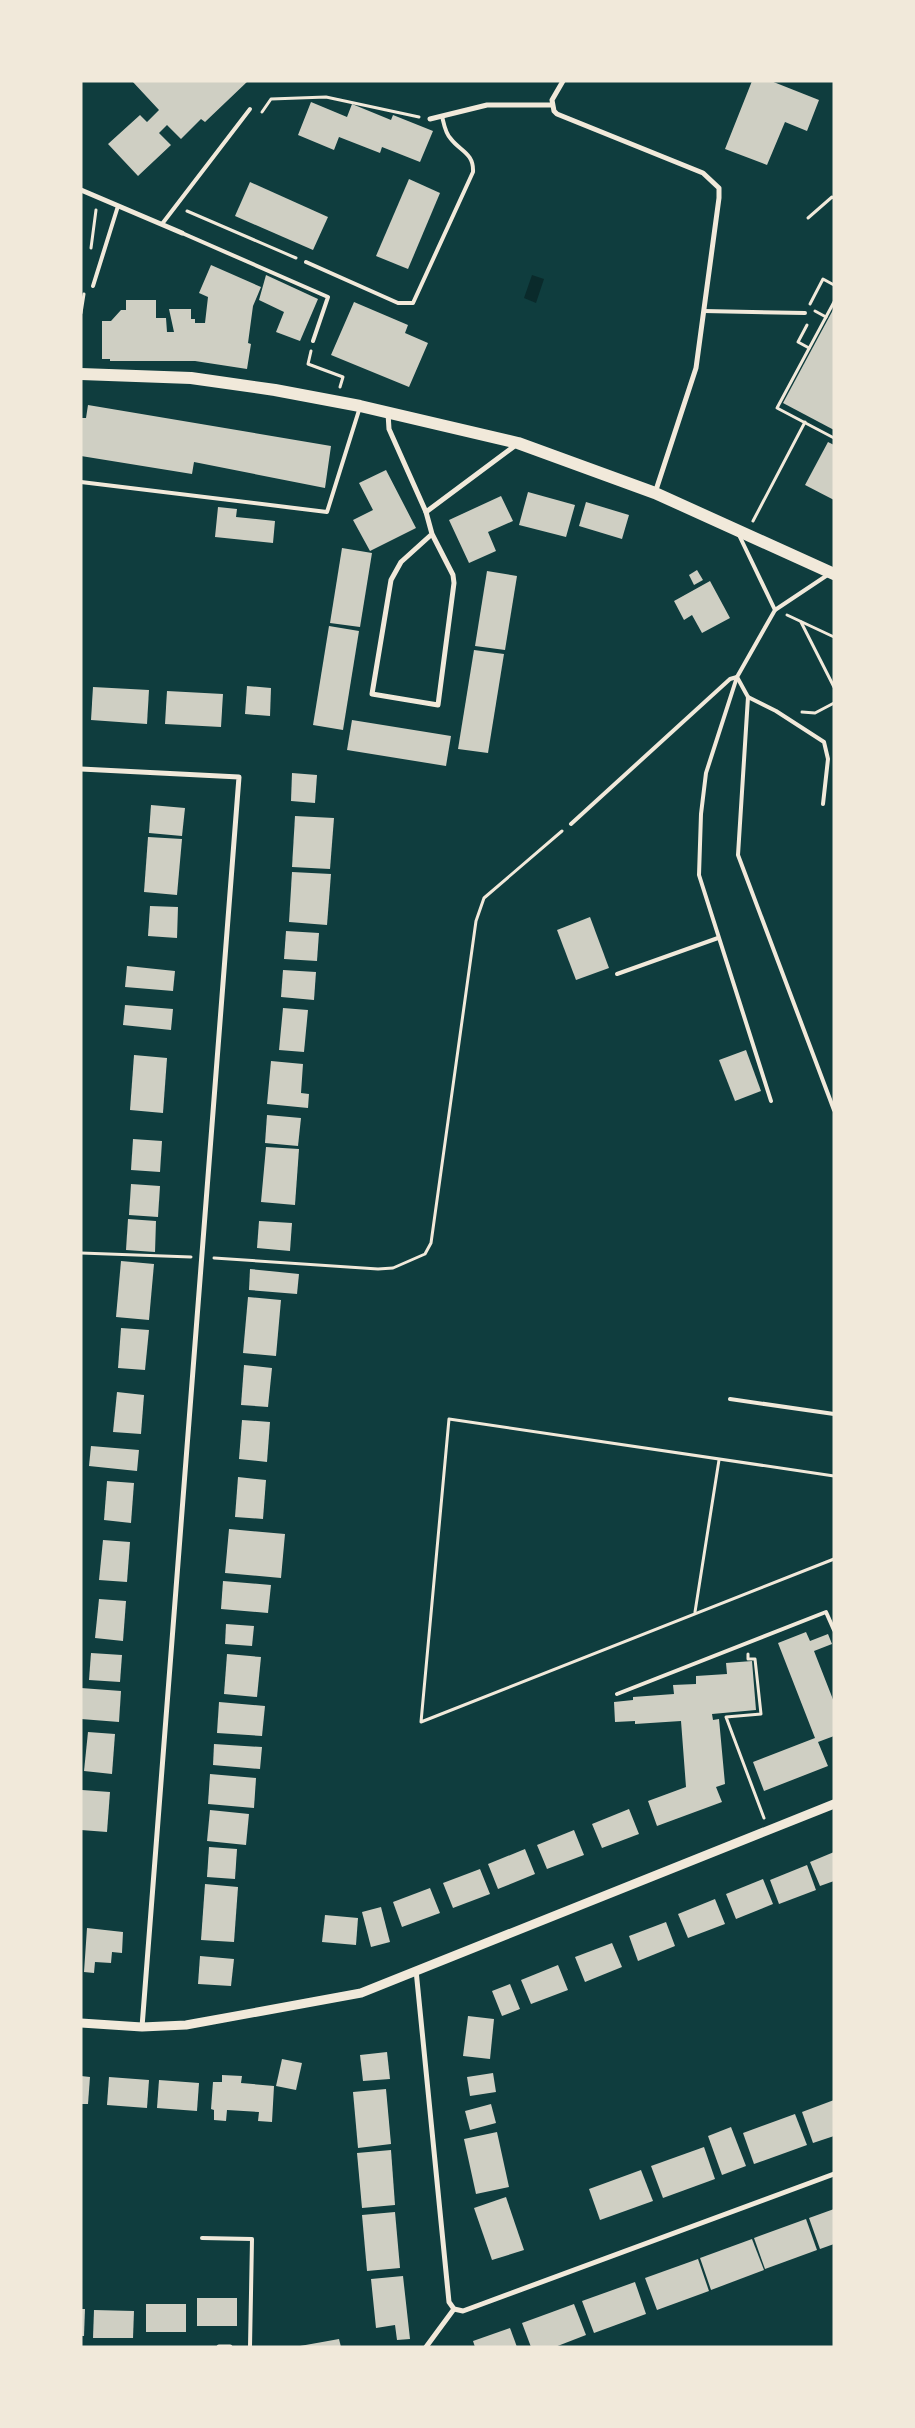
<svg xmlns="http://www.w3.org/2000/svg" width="915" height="2428" font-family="'Space Grotesk',sans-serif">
<rect width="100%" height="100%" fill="#0f3d3e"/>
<path fill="#0a2a2b" d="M532 275 544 279 536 303 524 298Z"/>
<g fill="#cfcfc3">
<path d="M132 81H248L205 122 201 119 181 139 167 125 159 133 171 145 138 176 108 144 140 115 147 122 159 110Z"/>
<path d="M752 81H771L819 100 807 131 785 122 767 165 725 149Z"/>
<path d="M311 102 347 117 352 104 391 120 393 115 433 131 420 162 382 147 380 153 339 137 334 150 298 135Z"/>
<path d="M409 179 440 193 408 269 376 256Z"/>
<path d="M250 182 328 217 313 250 235 216Z"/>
<path d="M211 265 261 287 253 306 248 343 251 344 247 369 195 361H110V359H102V321H111L121 310H126V300H156V318H166L167 332H174L169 309H191V319H195V323H205L208 297 199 293Z"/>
<path d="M266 275 318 299 300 341 276 332 284 312 259 300Z"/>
<path d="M354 302 408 325 405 333 428 343 409 387 331 355Z"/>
<path d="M834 308V430L783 403Z"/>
<path d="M88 405 331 446 325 488 194 462 192 474 81 456V418H86Z"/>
<path d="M828 442 834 445V500L805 485Z"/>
<path d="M386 470 416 528 370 551 353 520 373 510 359 483Z"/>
<path d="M528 492 575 505 566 537 519 525Z"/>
<path d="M501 496 513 521 488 532 496 551 469 563 449 520Z"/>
<path d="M586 502 629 515 622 539 579 526Z"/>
<path d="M218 507 237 509 236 517 275 521 273 543 215 537Z"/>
<path d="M342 548 372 553 360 627 330 623Z"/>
<path d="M697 570 703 580 694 585 689 575Z"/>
<path d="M487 571 517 576 505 650 475 646Z"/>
<path d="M710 581 730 618 702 633 692 615 684 620 674 601Z"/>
<path d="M329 626 359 631 343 730 313 725Z"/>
<path d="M474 650 504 654 488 753 458 749Z"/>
<path d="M247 686 271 688 270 716 245 714Z"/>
<path d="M93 687 149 690 147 724 91 720Z"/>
<path d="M167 691 223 694 221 727 165 724Z"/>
<path d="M352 720 451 736 446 766 347 750Z"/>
<path d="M292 773 317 775 315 803 291 801Z"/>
<path d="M151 805 185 808 182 836 149 833Z"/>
<path d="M295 816 334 818 330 869 292 867Z"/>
<path d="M148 837 182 839 177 895 144 892Z"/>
<path d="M292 872 331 874 327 925 289 922Z"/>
<path d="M150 906 178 907 177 938 148 936Z"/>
<path d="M590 917 609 968 576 980 557 930Z"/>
<path d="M286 931 319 933 317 961 284 959Z"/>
<path d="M127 966 175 971 173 991 125 987Z"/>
<path d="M283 970 316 972 314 1000 281 997Z"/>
<path d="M125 1005 173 1009 171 1030 123 1025Z"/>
<path d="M283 1008 308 1010 304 1052 279 1050Z"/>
<path d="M746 1050 761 1091 735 1101 719 1060Z"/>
<path d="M134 1055 167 1058 163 1113 130 1110Z"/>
<path d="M271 1061 303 1064 301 1093 309 1094 308 1108 267 1104Z"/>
<path d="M267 1115 301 1118 298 1146 265 1143Z"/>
<path d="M133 1139 162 1141 160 1172 131 1170Z"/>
<path d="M266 1147 299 1149 295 1205 261 1202Z"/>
<path d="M131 1184 160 1186 158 1217 129 1215Z"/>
<path d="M128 1219 156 1221 155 1252 126 1250Z"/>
<path d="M259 1221 292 1223 290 1251 257 1248Z"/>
<path d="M121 1261 154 1264 149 1320 116 1317Z"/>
<path d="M250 1269 299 1274 297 1294 249 1290Z"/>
<path d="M248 1297 281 1300 276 1356 243 1353Z"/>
<path d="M121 1328 149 1330 145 1370 118 1368Z"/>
<path d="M244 1365 272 1368 268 1407 241 1405Z"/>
<path d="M117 1392 144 1395 141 1434 113 1432Z"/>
<path d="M242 1420 270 1422 267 1462 239 1459Z"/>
<path d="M91 1446 139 1450 137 1471 89 1466Z"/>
<path d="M238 1477 266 1480 263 1519 235 1517Z"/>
<path d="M107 1481 134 1483 131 1523 104 1520Z"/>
<path d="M229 1529 285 1534 281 1578 225 1573Z"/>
<path d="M103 1540 130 1542 127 1582 99 1580Z"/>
<path d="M223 1581 271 1585 268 1613 221 1609Z"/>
<path d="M99 1599 126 1601 123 1641 95 1638Z"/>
<path d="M226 1624 254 1626 252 1646 225 1644Z"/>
<path d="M806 1632 810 1641 828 1634 832 1644 814 1651 834 1702V1736L818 1742 828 1766 764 1791 753 1762 815 1738 778 1643Z"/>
<path d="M91 1653 122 1655 120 1682 89 1680Z"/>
<path d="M227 1654 261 1657 257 1697 224 1694Z"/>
<path d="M752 1661 756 1710 712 1714 713 1720 719 1719 725 1784 716 1787 722 1802 657 1826 648 1801 686 1787 681 1721 635 1724V1721L615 1722 614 1702 633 1700V1697L674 1694 673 1685 696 1684V1676L727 1674 726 1663Z"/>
<path d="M81 1688 121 1691 119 1722 81 1719Z"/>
<path d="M219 1702 265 1706 262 1736 217 1733Z"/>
<path d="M88 1732 115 1734 112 1774 84 1771Z"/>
<path d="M214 1744 262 1747 260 1769 213 1765Z"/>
<path d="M210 1774 256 1778 254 1808 208 1804Z"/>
<path d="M82 1790 110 1792 107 1832 81 1830Z"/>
<path d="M629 1809 639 1834 602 1848 592 1824Z"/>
<path d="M210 1810 249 1814 246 1845 207 1841Z"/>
<path d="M574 1830 584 1855 547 1869 537 1845Z"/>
<path d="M209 1847 237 1849 235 1879 207 1877Z"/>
<path d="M525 1849 535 1874 498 1889 488 1864Z"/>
<path d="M834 1852V1881L820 1886 810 1862Z"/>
<path d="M807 1865 816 1890 779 1904 770 1880Z"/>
<path d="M480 1869 490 1894 453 1908 443 1883Z"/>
<path d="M763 1879 773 1904 736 1919 726 1894Z"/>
<path d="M205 1884 238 1887 234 1942 201 1940Z"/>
<path d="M430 1888 440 1913 402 1927 393 1902Z"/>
<path d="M715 1899 725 1924 688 1938 678 1914Z"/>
<path d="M381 1907 390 1942 371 1947 362 1912Z"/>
<path d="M325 1915 358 1918 356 1945 322 1942Z"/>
<path d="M666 1922 675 1946 638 1961 629 1936Z"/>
<path d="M87 1928 123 1932 122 1953 112 1952 111 1963 95 1962 94 1973 84 1972Z"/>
<path d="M612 1943 622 1967 585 1982 575 1957Z"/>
<path d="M200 1956 234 1959 231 1986 198 1984Z"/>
<path d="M558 1965 568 1990 531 2004 521 1980Z"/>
<path d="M510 1984 520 2009 502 2016 492 1991Z"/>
<path d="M468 2016 494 2019 490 2059 463 2056Z"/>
<path d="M387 2052 390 2079 363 2081 360 2055Z"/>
<path d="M282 2059 302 2063 296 2090 276 2086Z"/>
<path d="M493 2073 496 2092 470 2096 467 2077Z"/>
<path d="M222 2075 242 2076 241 2083 274 2086 272 2122 258 2121 259 2112 227 2110 226 2121 214 2120V2110L211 2109 213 2082H222Z"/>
<path d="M81 2076 90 2077 88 2104H81Z"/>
<path d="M109 2077 149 2080 147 2108 107 2105Z"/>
<path d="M159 2080 199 2083 197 2111 157 2108Z"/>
<path d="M386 2089 391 2144 358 2148 353 2092Z"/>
<path d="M834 2100V2136L813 2143 802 2112Z"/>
<path d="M491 2104 496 2123 470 2130 465 2111Z"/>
<path d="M795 2114 807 2145 754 2164 743 2133Z"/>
<path d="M731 2127 746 2166 722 2175 708 2136Z"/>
<path d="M497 2132 509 2187 476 2194 464 2139Z"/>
<path d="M704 2147 715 2179 663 2198 651 2166Z"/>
<path d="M391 2150 395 2205 362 2208 357 2153Z"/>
<path d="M641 2170 653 2201 600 2220 589 2189Z"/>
<path d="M506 2197 524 2250 492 2260 474 2208Z"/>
<path d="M834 2209V2244L820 2249 809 2218Z"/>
<path d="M395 2212 400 2268 367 2271 362 2215Z"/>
<path d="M806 2219 817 2250 765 2269 754 2238Z"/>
<path d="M752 2239 764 2270 711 2290 700 2258Z"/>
<path d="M698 2259 709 2291 657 2310 645 2278Z"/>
<path d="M403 2276 410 2339 397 2340 395 2325 376 2328 371 2279Z"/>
<path d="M635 2282 646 2314 594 2333 582 2301Z"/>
<rect x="197" y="2298" width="40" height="28"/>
<rect x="146" y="2304" width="40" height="28"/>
<path d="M574 2304 586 2335 555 2347H531L522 2323Z"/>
<path d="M81 2309H85L84 2336H81Z"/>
<path d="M94 2310 134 2311 133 2338H93Z"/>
<path d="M510 2328 517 2347H475L473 2341Z"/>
<path d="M339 2339 341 2347H300V2346Z"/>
</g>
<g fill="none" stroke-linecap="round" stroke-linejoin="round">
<g stroke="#f1e9da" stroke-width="3">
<path d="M262 112 271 99 326 97 419 117"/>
<path d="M187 211 296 258"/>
<path d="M808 218 832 197 834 198"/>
<path d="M91 248 96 210"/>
<path d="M834 302 777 408 834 438"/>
<path d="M810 304 823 279 834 285"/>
<path d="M815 311 826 317"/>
<path d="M81 313 84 294"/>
<path d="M807 325 798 342 809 348"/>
<path d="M311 351 308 364 343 377 340 387"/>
<path d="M753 521 805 422"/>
<path d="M787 615 834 637"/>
<path d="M801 622 834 687"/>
<path d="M802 712 815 713 834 703"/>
<path d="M81 1253 191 1257"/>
<path d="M214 1258 378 1269 393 1268 425 1254 431 1243 476 921 484 898 562 831"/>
<path d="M834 1476 449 1419 421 1722 834 1559"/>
<path d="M695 1612 719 1460"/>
<path d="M748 1654V1659H755L761 1714 726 1717 764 1818"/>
</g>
<g stroke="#f1e9da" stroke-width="4">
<path d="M162 224 250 109"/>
<path d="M182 233 328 297 313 341"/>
<path d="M306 262 398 303H413L473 172C474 153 460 151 451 139 445 133 444 124 442 116"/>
<path d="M93 286 118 206"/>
<path d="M704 311 805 313"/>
<path d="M81 482 327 512 360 407"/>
<path d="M739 535 775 610"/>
<path d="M748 697 776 711 824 742 828 759 823 804"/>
<path d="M571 824 730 679 737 677 748 697 738 855 834 1110"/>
<path d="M617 974 718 938"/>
<path d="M771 1101 699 875 701 814 706 773 737 677 775 610 829 574"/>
<path d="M730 1399 834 1414"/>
<path d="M617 1694 826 1612 834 1630"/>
<path d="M202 2238 252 2239 250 2347"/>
</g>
<g stroke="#f1e9da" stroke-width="5">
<path d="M563 81 552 100 554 111 557 114 703 173 719 188V198L696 368 655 493"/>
<path d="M430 119 487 105H552"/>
<path d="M81 190 182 233"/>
<path d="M388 413 389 429 426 512 432 534 453 575 454 583 438 705 372 694 391 580 401 562 432 534"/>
<path d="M426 512 516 445"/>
<path d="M81 769 239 777 142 2027"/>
<path d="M416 1970 449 2302 454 2309 463 2311 834 2174"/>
<path d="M219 2347H230"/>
<path d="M426 2347 454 2309"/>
</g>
<path stroke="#f1e9da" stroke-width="9" d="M81 2023 142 2027 186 2025 361 1993 834 1804"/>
<path stroke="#f1e9da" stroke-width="12" d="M81 374 191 378 275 390 360 406 518 443 655 493 834 574"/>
</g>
<rect width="915" height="2428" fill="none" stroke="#f1e9da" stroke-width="165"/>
</svg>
